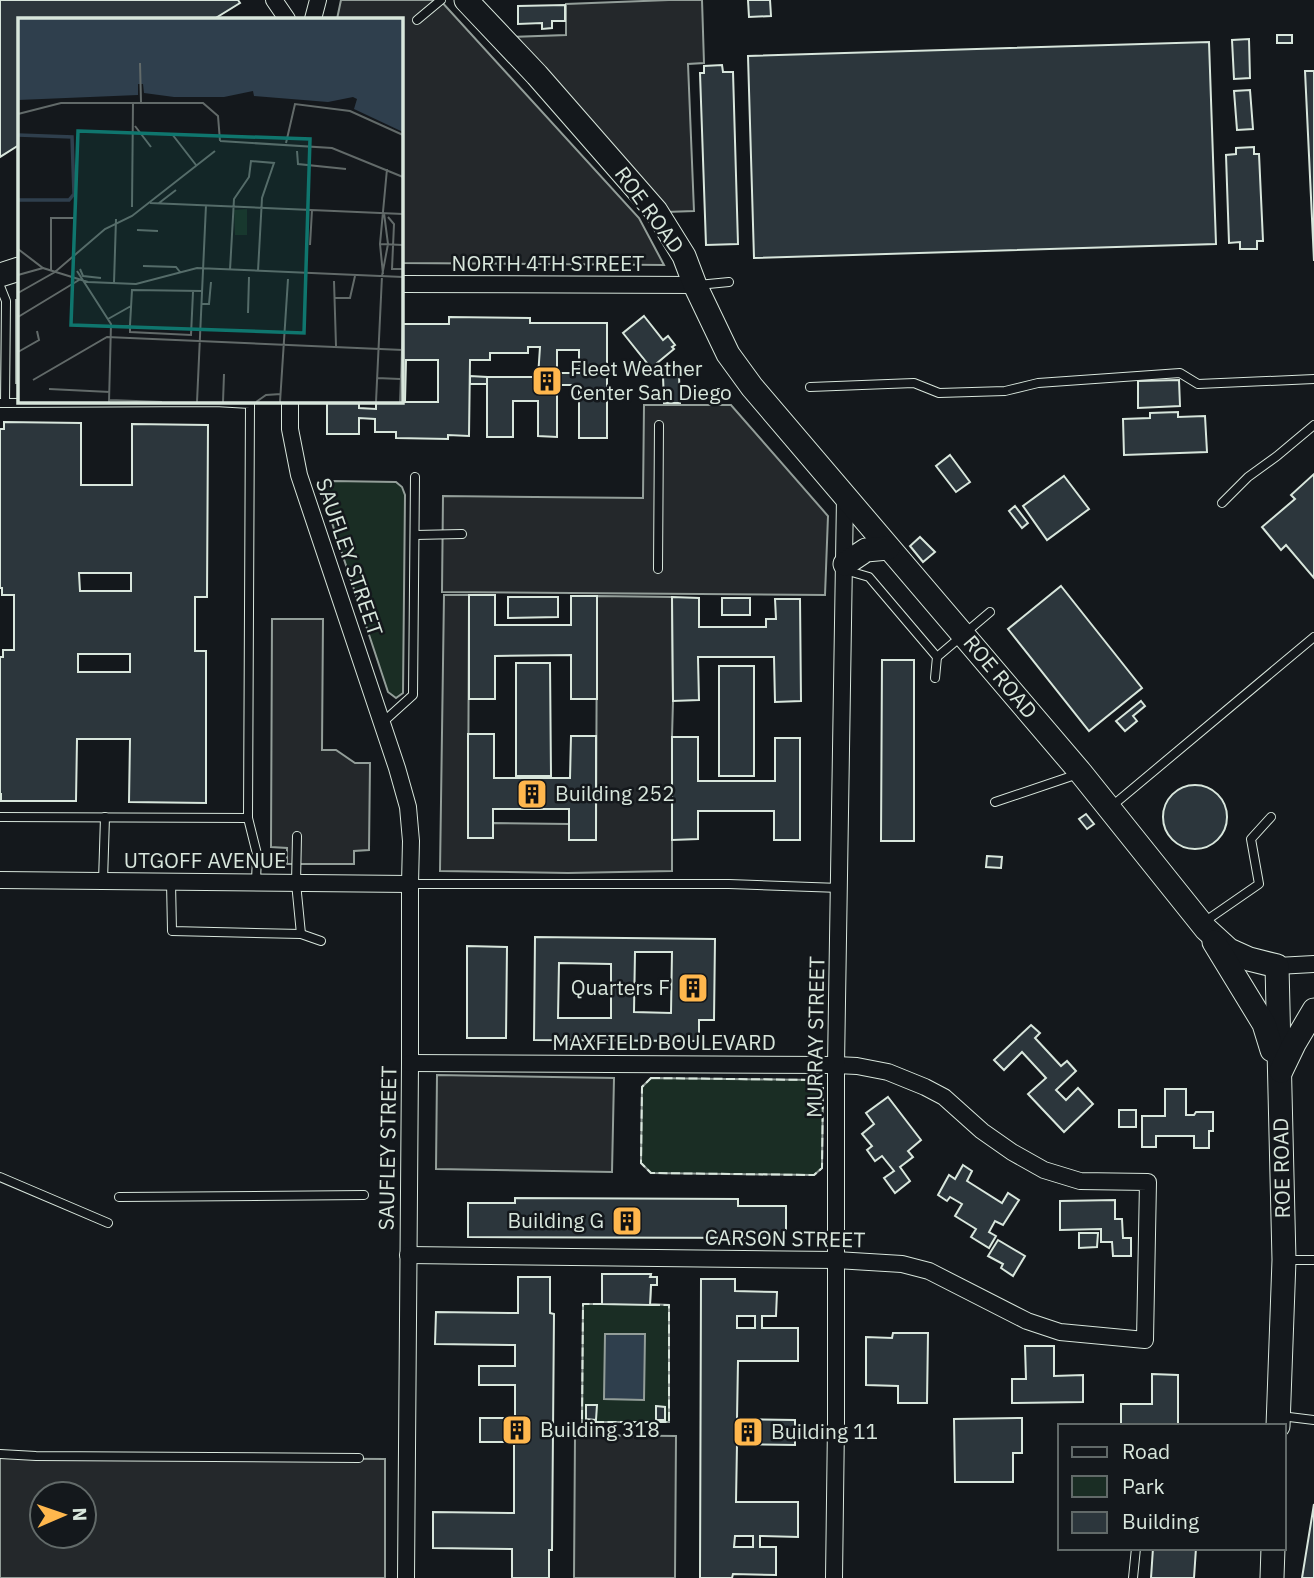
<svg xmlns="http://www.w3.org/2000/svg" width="1314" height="1578" font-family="'IBM Plex Sans',sans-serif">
<rect width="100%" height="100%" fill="#14181c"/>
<g fill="#1a2d24" stroke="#939e99" stroke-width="2">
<path d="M332 481 396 482 402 487 405 495 403 693 396 698 388 692 324 499V489Z"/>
<path d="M651 1078 815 1080 823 1088 822 1168 814 1175 651 1173 641 1163 642 1087Z"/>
<path d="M602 1274H651V1277H657V1285H651L650 1304 669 1305V1422H582L583 1304H602Z"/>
</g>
<g fill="#24282b" stroke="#939e99" stroke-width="2" fill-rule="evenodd">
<path d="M341 0H440L639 218 664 265 401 263V19H337Z"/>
<path d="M669 0H702L704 63 688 64 694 211 666 212 511 37 566 35V4Z"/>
<rect x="16" y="300" width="3" height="83"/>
<path d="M644 405H731L828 516 825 595 442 592 443 496 643 498Z"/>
<path d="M444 595H469L468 837 493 838V823L569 824V840H596L597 596 672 597 673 701 672 737V871L568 873 440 871Z"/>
<path d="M272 619H323L322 750H336L355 763H370L369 850 354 851V864H287V848L271 847Z"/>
<path d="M437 1075 614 1078 612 1172 436 1169Z"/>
<path d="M575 1435 676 1436 675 1578H574Z"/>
<path d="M0 1457 385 1459V1578H0ZM42 1494H84V1536H42Z"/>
</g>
<path fill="#2f3f4d" stroke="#939e99" stroke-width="2" d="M605 1334H645L644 1400 604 1399Z"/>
<g fill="#2c363c" stroke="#d8e6dc" stroke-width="2" fill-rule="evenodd">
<path d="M0 0H238L240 3 214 19H19V145L0 157Z"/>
<path d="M748 0H770L771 16 749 17Z"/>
<path d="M565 5V21H552V28L542 29V23L518 24V6Z"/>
<rect x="1277" y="35" width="15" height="8"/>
<path d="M1249 39 1250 78 1234 79 1232 40Z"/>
<path d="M1209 42 1216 244 754 258 748 56Z"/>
<path d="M722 65 723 72H733L738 244 706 245 700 73H704V66Z"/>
<path d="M1305 71H1314V261Z"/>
<path d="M1250 90 1253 129 1237 130 1234 91Z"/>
<path d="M1254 147V154H1259L1263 241H1257V249H1240V242L1229 243 1226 155 1236 154V148Z"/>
<path d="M644 316 663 340 668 336 675 345 672 347 674 349 651 368 623 333Z"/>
<path d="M449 317 530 318V323H607V438H579V385H557V437L538 436V401H513V437H487V377H538L540 347H528V353H490V360H470L469 436 448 435V439L396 438V432H375V419L359 418V434H327V401H359V408L376 409V401H401V324H449ZM557 350H579V373H557ZM406 360H438V402H405Z"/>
<path d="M679 375 680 403H664L663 376Z"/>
<path d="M470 376 487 377V384H470Z"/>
<path d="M1179 380 1180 406 1138 408V381Z"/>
<path d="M1178 412V417L1205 416 1207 452 1124 455 1123 419 1150 418V413Z"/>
<path d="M4 422 81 423V485H132V424L208 425 207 597H195V651H206V803L129 802 130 739H77L76 801H1V794H0V657H3V650H14V595H2V588H0V429H4ZM79 573H131V591H80ZM78 654H130V672H78Z"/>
<path d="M950 455 970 482 956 492 936 466Z"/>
<path d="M1314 474V578L1286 545 1281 550 1262 527 1295 499 1291 495Z"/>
<path d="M1064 476 1089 509 1047 540 1023 506Z"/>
<path d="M1015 506 1028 523 1022 528 1009 511Z"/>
<path d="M920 537 935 552 923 562 910 546Z"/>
<path d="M1061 586 1142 688 1089 731 1008 629Z"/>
<path d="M469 595H495V625H571V596H597V699H571V655L495 656V699H469Z"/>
<path d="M508 597H558V617L508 618Z"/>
<path d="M672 597 699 598V627H766V619H776L775 599H800L801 701 775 702 774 657H698L699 700 673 701Z"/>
<rect x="722" y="598" width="28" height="17"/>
<path d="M882 660H914V841H881Z"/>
<path d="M516 663H550L551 776H516Z"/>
<rect x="719" y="666" width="35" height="110"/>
<path d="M1141 701 1145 706 1133 716 1137 721 1125 731 1116 721Z"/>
<path d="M468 734H494V778H570L571 736H596V840H569V809H493V838H468Z"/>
<path d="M672 737H698V781H775V738H800V840H774V811H698V839L672 840Z"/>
<circle cx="1195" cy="817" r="32"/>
<path d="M1086 814 1094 824 1087 829 1079 819Z"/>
<path d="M987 856 1002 857 1001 868 986 867Z"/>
<path d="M535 937 715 939 714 1020H699V1041L534 1040ZM635 952H672L671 1013 634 1012ZM559 963 611 964V1018H558Z"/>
<path d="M467 946 507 947 506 1038H467Z"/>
<path d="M1031 1025 1040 1033 1035 1038 1061 1066 1067 1061 1076 1071 1056 1090 1066 1100 1078 1088 1093 1104 1064 1132 1028 1094 1046 1078 1022 1052 1004 1070 994 1060Z"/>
<path d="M1165 1089H1186V1115H1194L1196 1112H1213V1131H1209V1148H1194V1136H1156V1147H1142V1116H1165Z"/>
<path d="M888 1097 921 1140 908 1151 913 1157 900 1167 910 1181 895 1193 884 1178 894 1171 882 1156 875 1161 867 1150 872 1146 862 1134 874 1124 866 1113Z"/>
<rect x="1119" y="1110" width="17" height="17"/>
<path d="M963 1165 972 1171 967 1181 1002 1203 1008 1193 1019 1200 1003 1225 995 1221 989 1232 996 1236 989 1248 971 1237 976 1229 955 1216 962 1204 950 1197 947 1201 938 1195 949 1175 955 1179Z"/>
<path d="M515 1198 738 1199V1206H786V1238L468 1237V1203H515Z"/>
<path d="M1115 1200V1219H1122L1123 1238H1131V1256H1113L1112 1242H1101V1229L1060 1230V1201Z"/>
<path d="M1079 1233H1098L1097 1247 1079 1248Z"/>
<path d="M998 1240 1025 1256 1013 1276 1001 1268 1003 1264 988 1256Z"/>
<path d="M602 1274H651L650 1277H657V1285H651L650 1305 602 1304Z"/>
<path d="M518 1277H550V1313L554 1314 552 1550H549V1578H512V1549L433 1548V1512L514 1513V1442H480V1418H515V1385H479V1366H515V1345L435 1344 436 1312 518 1313Z"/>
<path d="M701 1279H735V1291L777 1292 776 1316H762V1328H798V1361H738L737 1419 795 1420V1445L737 1444 736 1502H798V1537L760 1536V1547H776V1575L733 1574 732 1578H700ZM737 1316H755V1328H737ZM735 1536H753V1547H734Z"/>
<path d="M893 1333H928L927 1403H898V1386L866 1385V1337L892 1338Z"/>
<path d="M1025 1346H1054V1376L1083 1375V1402L1012 1403V1379H1026Z"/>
<path d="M1152 1374 1178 1375V1426H1121V1404H1152Z"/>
<path d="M586 1405H597L596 1420 586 1419Z"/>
<path d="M656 1406 665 1407V1420H656Z"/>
<path d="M1022 1418V1453H1013V1482H955L954 1419Z"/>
<path d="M1314 1504V1578H1302Z"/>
<path d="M1153 1548H1196L1194 1578H1151Z"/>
</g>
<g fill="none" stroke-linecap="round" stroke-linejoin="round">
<g stroke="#d8e6dc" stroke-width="10">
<g id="lane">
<path d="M417 20 441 0"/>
<path d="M698 285 729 282"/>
<path d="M0 286 6 301 5 403H1"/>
<path d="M810 387 914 383 939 393 1005 391 1038 383 1180 373 1198 384 1314 379"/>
<path d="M5 403 215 402 250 404 248 818 257 854 256 882"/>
<path d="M1222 503 1248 477 1277 456 1314 425"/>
<path d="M415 535 462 534"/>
<path d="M658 569 659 425"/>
<path d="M845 570 869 577 937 657 935 678"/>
<path d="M937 657 990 612"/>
<path d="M382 723 413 695 415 477"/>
<path d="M995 802 1078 774"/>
<path d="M1112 806 1314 637"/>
<path d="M0 817 248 818"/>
<path d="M297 836 296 883 301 934"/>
<path d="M103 881 105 817"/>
<path d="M171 882 172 931 301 934 321 941"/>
<path d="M410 884H729L840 888"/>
<path d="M1204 922 1259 884 1251 839 1271 817"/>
<path d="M0 1177 108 1223"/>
<path d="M119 1197 364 1195"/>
<path d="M1285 1260H1314"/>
<path d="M1281 1416 1314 1420"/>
<path d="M0 1454 36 1456 359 1458"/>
<path d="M1133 1578 1136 1548"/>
</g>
</g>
<g stroke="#d8e6dc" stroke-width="18">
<g id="street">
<path d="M274 0 287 19"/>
<path d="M313 19 318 0"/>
<path d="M401 284 695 285"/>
<path d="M290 401V429L299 475 397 768 408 807 411 841 410 884V1063L406 1578"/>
<path d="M0 880 410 884"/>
<path d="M1277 966 1314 964"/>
<path d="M408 1255 836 1260 902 1264 929 1271 1027 1321 1060 1332 1145 1340 1148 1182 1080 1181 1044 1170 1012 1152 982 1131 944 1097 925 1087 888 1072 857 1066 836 1065 410 1063"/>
<path d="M834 1578 836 1423V1065L845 497"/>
</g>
</g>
<g stroke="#d8e6dc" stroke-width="25">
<g id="secondary">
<path d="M466 0 537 75 656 211 684 256 695 285 728 354 752 387 1081 773 1206 929 1229 950 1249 959 1277 966 1284 1260 1278 1426"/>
<path d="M0 275 19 269"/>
<path d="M845 564 866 550 888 548"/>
<path d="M1214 942 1264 1024 1272 1050"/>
<path d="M1281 1071 1294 1044 1314 1010"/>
<path d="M1272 1578 1273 1548"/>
</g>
</g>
<use href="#lane" stroke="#14181c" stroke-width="8"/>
<use href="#street" stroke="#14181c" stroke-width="16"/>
<use href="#secondary" stroke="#14181c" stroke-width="23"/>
<g stroke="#d8e6dc" stroke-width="2" stroke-dasharray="9 3.5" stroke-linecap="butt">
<path d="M651 1078 815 1080 823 1088 822 1168 814 1175 651 1173 641 1163 642 1087Z"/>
<path d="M602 1304H583L582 1422H669V1305H650"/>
</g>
</g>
<defs>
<g id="building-square" transform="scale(1.575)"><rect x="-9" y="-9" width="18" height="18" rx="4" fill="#ffb74d" stroke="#14181c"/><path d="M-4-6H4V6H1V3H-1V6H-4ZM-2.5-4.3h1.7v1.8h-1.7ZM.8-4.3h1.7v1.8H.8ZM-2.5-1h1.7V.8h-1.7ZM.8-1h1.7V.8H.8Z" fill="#111"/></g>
</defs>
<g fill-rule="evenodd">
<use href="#building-square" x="547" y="381"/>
<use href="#building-square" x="532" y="794"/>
<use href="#building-square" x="693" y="988"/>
<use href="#building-square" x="627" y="1221"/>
<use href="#building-square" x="517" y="1430"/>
<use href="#building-square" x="748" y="1432"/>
</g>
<g text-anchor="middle" stroke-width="5" stroke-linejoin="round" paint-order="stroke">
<g font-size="21" fill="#d8e6dc" stroke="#14181c">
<text transform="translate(649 210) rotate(54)" y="7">ROE ROAD</text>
<text x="548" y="271">NORTH 4TH STREET</text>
<text transform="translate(349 557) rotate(71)" y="7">SAUFLEY STREET</text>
<text transform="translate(1000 677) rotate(50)" y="7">ROE ROAD</text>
<text x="205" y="868">UTGOFF AVENUE</text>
<text transform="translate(816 1037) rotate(-89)" y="7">MURRAY STREET</text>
<text x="664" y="1050">MAXFIELD BOULEVARD</text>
<text transform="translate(388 1148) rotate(-89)" y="7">SAUFLEY STREET</text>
<text transform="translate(1282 1168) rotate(-91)" y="7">ROE ROAD</text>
<text transform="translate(785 1239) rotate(1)" y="7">CARSON STREET</text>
</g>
<g font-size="21" fill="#d8e6dc" stroke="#14181c" text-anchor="start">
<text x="570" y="376">Fleet Weather<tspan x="570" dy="24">Center San Diego</tspan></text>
<text x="555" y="801">Building 252</text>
<text x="670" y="995" text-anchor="end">Quarters F</text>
<text x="604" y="1228" text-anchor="end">Building G</text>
<text x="540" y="1437">Building 318</text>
<text x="771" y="1439">Building 11</text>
</g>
</g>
<g transform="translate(18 18)">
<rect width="385" height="385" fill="#14181c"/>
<path d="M229 191V217H217L216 192Z" fill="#1a2d24"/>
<path d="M0 1H385V114L336 91 339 81 335 79 310 84 236 78 235 73 206 79H156L126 75 125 66H120V77L0 82Z" fill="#2f3f4d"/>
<path fill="none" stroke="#2f3f4d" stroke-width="3.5" d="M0 117 54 119 56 176 51 182H0"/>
<path fill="none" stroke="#626a69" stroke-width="2" d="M122 45 123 84M0 96 43 85H185L200 98 202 123M117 108 133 129M154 116 178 147M202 123 314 130 385 159M268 125 277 86 332 93 385 117M279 133 280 146 328 151M132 185 385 196M141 185 158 172M114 189 115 84M370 199 376 206 374 251H385M119 212 140 213M362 226 385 227M292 227 294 192M0 231 25 250 70 264 118 266 179 250 385 259M125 248 158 249 162 254M62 251 65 258 83 260M212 252 216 181 231 159 233 143 256 145 244 180 240 253M33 253V200H56M59 253 93 306 91 384M365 256 362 226 369 151M0 257 25 250M316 263 318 328M96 265 98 201M0 275 37 254 87 211 114 198 197 133M316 280H332L337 258M184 286H191L193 264M230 295 231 259M0 299 61 262M90 301 113 288M112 307 114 272 184 273M94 309 112 308V314L173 317 175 274M0 334 21 322 19 313M359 360 382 361M15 362 89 319 385 332M31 371 92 374M92 382 144 384M179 384 188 187M205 384 206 356M238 384 248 377 263 376M262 384 270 261M358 384 364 258 370 226 366 195M382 384 385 305"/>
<path fill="#0f766e" fill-opacity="0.15" stroke="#0f766e" stroke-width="3.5" d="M60 113 292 121 286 315 53 307Z"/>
<rect width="385" height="385" fill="none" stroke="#d8e6dc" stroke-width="3.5"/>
</g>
<rect x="1058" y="1424" width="228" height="126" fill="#14181c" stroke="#626a69" stroke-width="2"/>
<rect x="1072" y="1447" width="35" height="10" fill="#14181c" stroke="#626a69" stroke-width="2"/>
<text x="1122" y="1459" font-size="21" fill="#d8e6dc">Road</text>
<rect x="1072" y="1476" width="35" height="21" fill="#1a2d24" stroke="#626a69" stroke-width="2"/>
<text x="1122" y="1494" font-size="21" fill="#d8e6dc">Park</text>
<rect x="1072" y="1512" width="35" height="21" fill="#2c363c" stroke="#626a69" stroke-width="2"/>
<text x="1122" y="1529" font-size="21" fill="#d8e6dc">Building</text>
<g transform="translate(63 1515) rotate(88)"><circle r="33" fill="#14181c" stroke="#626a69" stroke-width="2"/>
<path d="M0-5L12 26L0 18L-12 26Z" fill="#ffb74d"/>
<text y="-10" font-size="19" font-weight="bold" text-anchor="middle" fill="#d8e6dc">N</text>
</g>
</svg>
